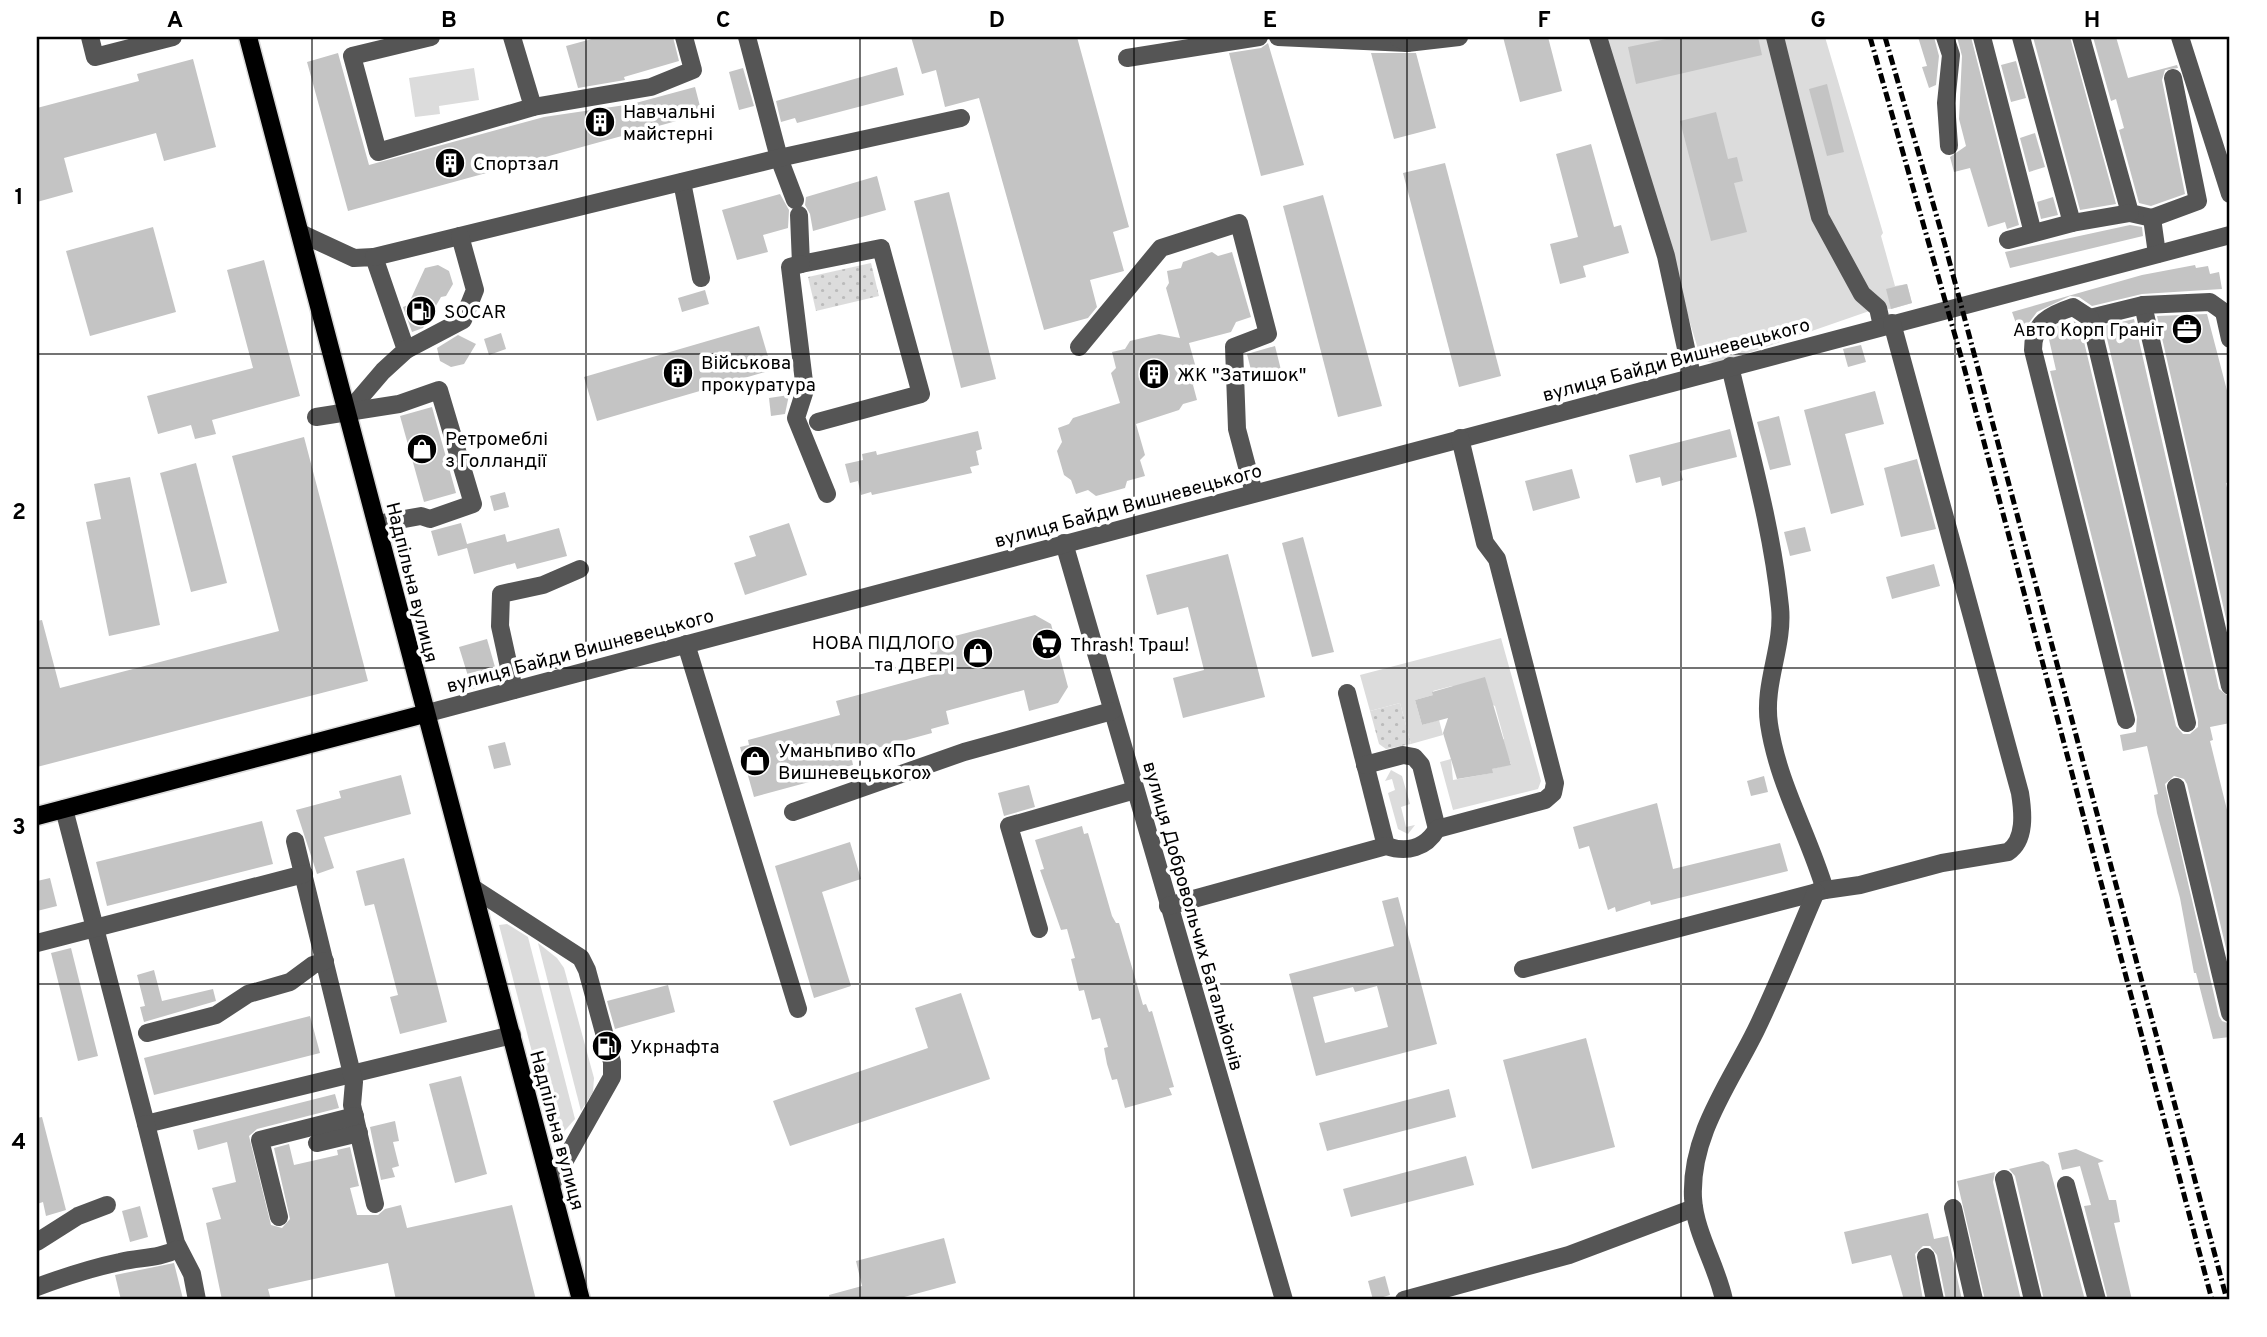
<svg xmlns="http://www.w3.org/2000/svg" width="2267" height="1337" font-family="Overpass,sans-serif">
<defs>
<pattern id="park-dots" width="8" height="8" patternUnits="userSpaceOnUse" patternTransform="scale(1.75)"><rect width="8" height="8" fill="#dcdcdc"/><path d="M2 2h.1M6 6h.1" fill="none" stroke="#bbb" stroke-width="1.8" stroke-linecap="round"/></pattern>
</defs>
<rect width="100%" height="100%" fill="#fff"/>
<g fill="#dcdcdc">
<path d="M1603 37H1825L1883 233 1881 236 1895 286 1907 284 1912 303 1891 309 1878 308 1717 364 1706 361 1698 349Z"/>
<path d="M474 68 479 100 439 106 440 114 415 117 409 78Z"/>
<path d="M1501 638 1541 781 1538 789 1453 810 1440 762 1451 759 1453 780 1492 773V769L1511 764 1501 740 1504 739 1495 706 1452 686 1433 691V695L1415 700 1422 725 1439 720 1443 735 1411 744 1400 703 1370 711 1360 675Z"/>
<path d="M1391 770 1402 776 1410 804 1401 807 1406 827 1415 825 1408 834 1398 829 1388 793 1395 790 1392 779 1385 781Z"/>
<path d="M507 924 528 937 575 1119 561 1135 553 1133 499 925Z"/>
<path d="M538 943 557 958 564 968 594 1078 593 1092 581 1111Z"/>
</g>
<g fill="url(#park-dots)">
<path d="M871 263 879 296 816 311 808 277Z"/>
<path d="M1400 703 1411 744 1386 749 1379 744 1370 711Z"/>
</g>
<g fill="#c4c4c4" fill-rule="evenodd">
<path d="M599 37H673L679 61 624 77 625 80 578 88 566 46Z"/>
<path d="M911 37H1077L1129 227 1113 232 1124 271 1090 280 1097 307 1088 318 1044 330 979 98 945 107 936 70 922 74Z"/>
<path d="M1503 37H1548L1562 91 1520 102Z"/>
<path d="M1676 37H1758L1762 55 1636 84 1628 47Z"/>
<path d="M1918 37H1934L1939 56 1936 85 1929 88 1922 67 1927 66Z"/>
<path d="M1957 37H1971L2019 225 2007 229 2005 222 1988 227 1970 168 1954 172 1950 157 1966 146 1959 119 1962 56Z"/>
<path d="M2033 37H2070L2116 204 2080 210Z"/>
<path d="M2093 37H2116L2128 78 2177 65 2178 68 2165 70 2162 80 2185 194 2151 206 2139 203 2119 130 2124 128 2116 99 2111 101Z"/>
<path d="M1268 43 1304 165 1261 176 1229 53 1261 48Z"/>
<path d="M338 53 369 165 544 117 632 104 695 87 702 114 348 211 307 62Z"/>
<path d="M1371 53H1416L1436 128 1394 139Z"/>
<path d="M193 59 216 147 164 161 156 133 64 158 73 192 37 202V108L139 81 137 74Z"/>
<path d="M2016 61 2026 98 2011 102 2001 65Z"/>
<path d="M897 67 904 95 797 123 795 118 781 122 776 101Z"/>
<path d="M743 68 754 106 739 110 729 72Z"/>
<path d="M1827 84 1844 152 1827 156 1809 89Z"/>
<path d="M1716 112 1728 159 1737 157 1743 181 1734 183 1747 232 1711 241 1680 121Z"/>
<path d="M2035 133 2045 167 2029 172 2020 138Z"/>
<path d="M1591 144 1614 227 1621 225 1629 253 1583 266 1586 277 1560 284 1550 244 1578 237 1556 154Z"/>
<path d="M1445 163 1501 376 1459 387 1403 173Z"/>
<path d="M877 176 886 210 813 231 810 214 805 205 806 197Z"/>
<path d="M949 192 996 379 961 388 914 201Z"/>
<path d="M780 194 789 210 788 228 763 235 768 252 737 260 722 210Z"/>
<path d="M1323 195 1382 406 1338 417 1283 206Z"/>
<path d="M2053 197 2058 215 2041 219 2037 202Z"/>
<path d="M2130 225 2142 227 2143 236 2010 268 2005 252Z"/>
<path d="M153 227 176 312 90 336 66 251Z"/>
<path d="M1212 252 1218 256 1232 252 1251 317 1236 322 1231 332 1189 343 1198 375 1193 385 1197 400 1183 404 1179 410 1136 424 1145 455 1140 460 1145 476 1127 481 1125 488 1096 496 1088 490 1076 494 1071 480 1064 475 1057 451 1062 442 1058 428 1069 424 1073 418 1120 403 1111 373 1116 368 1112 352 1125 349 1130 341 1159 334 1180 338 1166 288 1169 283 1167 271 1181 268 1183 262Z"/>
<path d="M264 260 300 396 212 420 216 434 195 439 191 425 158 434 147 396 253 368 227 270Z"/>
<path d="M438 265 449 271 453 284 446 296 441 297 423 328 412 332 403 307 408 305 425 268Z"/>
<path d="M2195 265 2196 268 2208 266 2210 274 2219 272 2222 289 2142 294 2092 306 2079 297 2070 296 2037 312 2020 335 2012 312 2142 275Z"/>
<path d="M1907 284 1912 303 1891 309 1886 289Z"/>
<path d="M705 290 709 304 682 312 678 298Z"/>
<path d="M2207 314 2230 402V482L2226 483 2230 502V636L2157 316Z"/>
<path d="M2134 319 2219 689 2229 697 2230 704V723L2210 727 2213 740 2210 741 2230 822V965L2187 784 2184 779 2174 776 2165 784 2219 1016 2222 1021 2230 1024V1037L2213 1039 2196 973H2194L2180 898 2157 813 2154 795 2158 794 2147 746 2123 751 2120 735 2136 732 2137 717 2050 371 2056 370 2048 335 2056 327 2072 320 2080 325 2176 726 2183 734H2190L2198 727V720L2104 326Z"/>
<path d="M759 326 772 370 597 421 584 377Z"/>
<path d="M501 333 506 349 489 355 484 339Z"/>
<path d="M458 335 476 344 464 364 451 367 440 361 437 348Z"/>
<path d="M1861 345 1866 362 1848 367 1843 349Z"/>
<path d="M1275 346 1281 370 1253 378 1247 354Z"/>
<path d="M1875 391 1884 424 1845 434 1864 505 1831 514 1804 410Z"/>
<path d="M789 395 785 414 771 416 769 398Z"/>
<path d="M432 407 456 493 424 502 400 416Z"/>
<path d="M1779 416 1791 465 1770 470 1757 422Z"/>
<path d="M1730 429 1737 457 1680 471 1683 480 1662 486 1660 477 1636 483 1629 455Z"/>
<path d="M978 431 982 449 976 451 979 465 970 467 972 473 872 495 871 492 861 495 858 481 850 483 845 464 863 460 862 454 876 451 877 455Z"/>
<path d="M304 437 368 681 37 767V621L42 620 60 688 279 631 232 456Z"/>
<path d="M1917 459 1936 529 1901 537 1884 468Z"/>
<path d="M196 463 227 583 191 592 160 473Z"/>
<path d="M1572 469 1580 498 1533 511 1525 481Z"/>
<path d="M130 477 160 625 109 636 86 522 101 519 94 484Z"/>
<path d="M505 492 509 507 494 511 490 496Z"/>
<path d="M461 523 467 544 505 534 507 542 559 528 567 556 517 569 515 563 474 574 467 548 438 556 431 531Z"/>
<path d="M789 523 807 575 745 595 734 563 756 556 749 536Z"/>
<path d="M1805 527 1811 551 1790 556 1784 532Z"/>
<path d="M1303 537 1334 652 1312 657 1282 543Z"/>
<path d="M1228 554 1265 697 1183 718 1173 678 1204 670 1188 607 1157 615 1146 575Z"/>
<path d="M1934 564 1940 586 1892 599 1886 577Z"/>
<path d="M1035 615 1051 624 1068 687 1058 703 1029 711 1024 690 946 711 949 724 931 729 932 733 851 755 853 765 845 767 846 772 754 797 740 747 749 745 748 740 840 715 836 701 935 674 928 643Z"/>
<path d="M487 639 497 674 489 676 491 684 472 689 459 647Z"/>
<path d="M1485 677 1511 765 1492 769 1493 773 1457 779 1443 733 1448 718 1422 725 1415 700 1433 695 1432 692Z"/>
<path d="M505 742 511 765 494 769 488 746Z"/>
<path d="M401 775 411 814 324 837 334 868 317 874 296 810 341 798 339 791Z"/>
<path d="M1764 776 1768 792 1751 796 1747 781Z"/>
<path d="M1029 785 1035 807 1004 816 998 793Z"/>
<path d="M1657 803 1673 869 1780 843 1788 871 1651 905 1650 901 1616 912 1615 907 1608 910 1589 846 1579 849 1573 827Z"/>
<path d="M262 821 273 864 107 906 96 862Z"/>
<path d="M1082 826 1084 834 1088 833 1112 916 1116 923H1119L1143 1005 1146 1004 1149 1012 1152 1011 1174 1087 1169 1088 1172 1095 1125 1108 1117 1079 1112 1080 1107 1064 1104 1048 1108 1047 1100 1018 1092 1020 1084 990 1079 991 1071 959 1075 958 1067 929 1061 930 1040 870 1044 869 1035 840Z"/>
<path d="M850 842 861 879 822 892 851 986 814 998 775 866Z"/>
<path d="M404 858 447 1022 400 1034 390 997 398 995 374 904 365 906 356 871Z"/>
<path d="M50 878 57 906 37 911V881Z"/>
<path d="M1398 897 1437 1044 1316 1076 1289 974 1394 946 1382 901ZM1377 986 1388 1027 1325 1043 1313 997 1353 987 1355 992Z"/>
<path d="M71 948 98 1056 78 1061 51 953Z"/>
<path d="M154 970 162 1001 213 989 216 1001 144 1022 140 1007 145 1006 137 975Z"/>
<path d="M668 985 675 1012 615 1029 607 1001Z"/>
<path d="M961 993 990 1079 790 1146 773 1101 928 1048 915 1008Z"/>
<path d="M310 1016 320 1053 154 1095 144 1058Z"/>
<path d="M1586 1038 1615 1147 1532 1169 1503 1060Z"/>
<path d="M461 1076 487 1174 455 1183 429 1084Z"/>
<path d="M1449 1089 1456 1117 1327 1151 1319 1123Z"/>
<path d="M335 1094 339 1108 257 1129 249 1136 271 1225 282 1228 290 1219 274 1148 289 1144 294 1165 338 1155 337 1150 350 1147 359 1186 350 1188 357 1215H378L385 1209 401 1205 407 1228 512 1205 536 1300H396L388 1263 268 1289 271 1300H222L206 1223 221 1219 212 1188 236 1182 227 1142 198 1150 193 1130Z"/>
<path d="M42 1117 66 1210 46 1216 43 1202 37 1204V1118Z"/>
<path d="M395 1121 399 1141 393 1142 399 1166 392 1168 395 1177 381 1180 370 1127Z"/>
<path d="M2076 1149 2104 1161 2098 1163 2109 1200H2116L2120 1222 2114 1223 2132 1300H2108L2084 1206 2091 1205 2080 1166 2062 1170 2058 1153Z"/>
<path d="M1466 1156 1474 1185 1351 1217 1343 1189Z"/>
<path d="M2043 1161 2049 1165 2085 1300H2044L2015 1176 2009 1169Z"/>
<path d="M1995 1172 1993 1182 2021 1300H1985L1957 1181Z"/>
<path d="M140 1206 148 1237 130 1242 122 1211Z"/>
<path d="M1928 1213 1934 1239 1948 1236 1962 1300H1946L1937 1255 1930 1246H1923L1915 1254 1923 1300H1904L1891 1255 1852 1264 1844 1232Z"/>
<path d="M944 1238 956 1283 893 1300H830L829 1295 862 1286 856 1261Z"/>
<path d="M174 1263 183 1299 121 1300 115 1275Z"/>
<path d="M1385 1276 1390 1295 1373 1300 1368 1281Z"/>
</g>
<g fill="none" stroke-linecap="round" stroke-linejoin="round">
<g stroke="#dbdbdb" stroke-width="21">
<g id="major">
<path d="M248 37 581 1300"/>
<path d="M37 816 424 714"/>
</g>
</g>
<g stroke="#555" stroke-width="18">
<path d="M90 37 95 57 173 37"/>
<path d="M431 37 352 56 378 152 533 107 512 37"/>
<path d="M747 37 779 158 795 200"/>
<path d="M1278 37 1407 43"/>
<path d="M1598 37 1666 256 1692 376"/>
<path d="M1775 37 1820 217 1862 294 1878 308 1882 326"/>
<path d="M1945 37 1951 55 1946 103 1949 146"/>
<path d="M1982 37 2033 233"/>
<path d="M2021 37 2072 223"/>
<path d="M2081 37 2130 213 2152 218"/>
<path d="M2180 37 2230 194"/>
<path d="M1398 38 1407 43 1459 37"/>
<path d="M1127 58 1259 37"/>
<path d="M533 107 651 87 693 70 684 37"/>
<path d="M682 182 701 278"/>
<path d="M799 215 801 264 881 248 921 394 818 422"/>
<path d="M300 233 354 258 374 257 406 350 383 371 347 413"/>
<path d="M2008 240 2072 223 2130 213"/>
<path d="M2157 254 2152 218 2198 201 2173 78"/>
<path d="M374 257 779 158 961 118"/>
<path d="M801 264 790 267 805 390 796 418 827 494"/>
<path d="M2143 305 2230 686"/>
<path d="M2090 318 2143 305 2210 302 2224 312 2230 339"/>
<path d="M1079 347 1161 248 1239 223 1268 334 1234 347 1237 429 1254 493"/>
<path d="M406 350 463 320 475 290 460 236"/>
<path d="M1730 366C1748 445 1772 526 1780 607 1784 647 1763 683 1769 724 1778 784 1808 833 1825 890"/>
<path d="M316 417 399 404 439 390 473 504 430 519 421 516 377 524"/>
<path d="M1064 543 1284 1300"/>
<path d="M686 644 798 1009"/>
<path d="M514 690 500 626 501 594 543 585 580 569"/>
<path d="M1347 693 1386 846"/>
<path d="M424 714 2230 235"/>
<path d="M2126 720 2033 350C2033 323 2049 315 2073 307L2090 318 2187 723"/>
<path d="M1365 765 1403 755 1414 757 1421 765 1437 829"/>
<path d="M2176 787 2230 1013"/>
<path d="M64 809 146 1124 512 1035"/>
<path d="M793 812 964 752 1112 711"/>
<path d="M295 841 354 1082 352 1105 375 1204"/>
<path d="M473 888 581 958 587 970 612 1062V1077L551 1185"/>
<path d="M1168 906 1386 846C1407 853 1426 848 1437 829L1545 800 1553 793 1555 783 1497 559 1485 543 1460 438"/>
<path d="M1039 929 1009 826 1135 790"/>
<path d="M37 943 304 874"/>
<path d="M1523 969 1825 890 1860 885 1942 863 2008 852C2026 840 2023 812 2020 793L1892 323"/>
<path d="M147 1033 216 1015 248 994 290 982 313 965 325 961"/>
<path d="M146 1124 176 1243 192 1274 197 1300"/>
<path d="M317 1143 359 1133"/>
<path d="M2004 1179 2033 1300"/>
<path d="M2066 1185 2097 1300"/>
<path d="M1953 1208 1974 1300"/>
<path d="M279 1217 260 1140 355 1116"/>
<path d="M37 1242 78 1216 107 1205"/>
<path d="M1926 1257 1935 1300"/>
<path d="M37 1287C64 1277 91 1268 120 1262 141 1257 158 1259 178 1249"/>
<path d="M1404 1300 1569 1255 1694 1208"/>
<path d="M1724 1300C1717 1266 1695 1233 1693 1198 1690 1135 1730 1083 1756 1030 1778 985 1796 938 1816 892"/>
</g>
<use href="#major" stroke="#000" stroke-width="18"/>
<g stroke="#000" stroke-width="5" stroke-dasharray="10 3.5 2 3.5" stroke-linecap="butt">
<path d="M1870 37 1964 367 2212 1300"/>
<path d="M1885 37 1945 245 2227 1300"/>
</g>
</g>
<path fill="none" stroke="#000" stroke-width="2" stroke-opacity="0.55" d="M312 37V1300M586 37V1300M860 37V1300M1134 37V1300M1407 37V1300M1681 37V1300M1955 37V1300M37 354H2230M37 668H2230M37 984H2230"/>
<defs>
<g id="building-disc" transform="scale(1.575)"><circle r="9.5" fill="#000" stroke="#fff"/><path d="M-4-6H4V6H1V3H-1V6H-4ZM-2.5-4.3h1.7v1.8h-1.7ZM.8-4.3h1.7v1.8H.8ZM-2.5-1h1.7V.8h-1.7ZM.8-1h1.7V.8H.8Z" fill="#fff"/></g>
<g id="fuel-disc" transform="scale(1.575)"><circle r="9.5" fill="#000" stroke="#fff"/><path d="M-5.5-6h7V0h2V4h1.3V-2.5L3-4.5l.8-.8L6-3V5H2.5V1h-1V6h-7ZM-4.2-4.7v3.2H.2V-4.7Z" fill="#fff"/></g>
<g id="office-disc" transform="scale(1.575)"><circle r="9.5" fill="#000" stroke="#fff"/><path d="M-6-3h4V-5.5h4V-3h4V5H-6ZM-1-4.5V-3h2v-1.5ZM-6 0V1H6V0Z" fill="#fff"/></g>
<g id="shop-disc" transform="scale(1.575)"><circle r="9.5" fill="#000" stroke="#fff"/><path d="M-5-2.5h2.3a2.7 3.5 0 0 1 5.4 0H5L5.5 6h-11ZM-1.5-2.5h3a1.5 2.3 0 0 0-3 0Z" fill="#fff"/></g>
<g id="supermarket-disc" transform="scale(1.575)"><circle r="9.5" fill="#000" stroke="#fff"/><path d="M-6-5.5h2.5l.6 2H6L4.5 2H-2.5L-4.4-4H-6ZM-1.5 3.2a1.3 1.3 0 1 0 .1 0ZM3 3.2a1.3 1.3 0 1 0 .1 0Z" fill="#fff"/></g>
</defs>
<g fill-rule="evenodd">
<use href="#building-disc" x="600" y="122"/>
<use href="#building-disc" x="450" y="163"/>
<use href="#fuel-disc" x="421" y="311"/>
<use href="#office-disc" x="2187" y="329"/>
<use href="#building-disc" x="678" y="373"/>
<use href="#building-disc" x="1154" y="374"/>
<use href="#shop-disc" x="422" y="449"/>
<use href="#supermarket-disc" x="1047" y="644"/>
<use href="#shop-disc" x="978" y="653"/>
<use href="#shop-disc" x="755" y="761"/>
<use href="#fuel-disc" x="607" y="1046"/>
</g>
<g text-anchor="middle" stroke-width="7" stroke-linejoin="round" paint-order="stroke">
<g font-size="19" fill="#000" stroke="#fff" text-anchor="start">
<text x="623" y="118">Навчальні<tspan x="623" dy="22">майстерні</tspan></text>
<text x="473" y="170">Спортзал</text>
<text x="444" y="318">SOCAR</text>
<text x="2164" y="336" text-anchor="end">Авто Корп Граніт</text>
<text x="701" y="369">Військова<tspan x="701" dy="22">прокуратура</tspan></text>
<text x="1177" y="381">ЖК "Затишок"</text>
<text x="445" y="445">Ретромеблі<tspan x="445" dy="22">з Голландії</tspan></text>
<text x="955" y="649" text-anchor="end">НОВА ПІДЛОГО<tspan x="955" dy="22">та ДВЕРІ</tspan></text>
<text x="1070" y="651">Thrash! Траш!</text>
<text x="778" y="757">Уманьпиво «По<tspan x="778" dy="22">Вишневецького»</tspan></text>
<text x="630" y="1053">Укрнафта</text>
</g>
<g font-size="19" fill="#000" stroke="#fff">
<text transform="translate(1676 359) rotate(-15)" y="7">вулиця Байди Вишневецького</text>
<text transform="translate(1128 505) rotate(-15)" y="7">вулиця Байди Вишневецького</text>
<text transform="translate(413 582) rotate(76)" y="7">Надпільна вулиця</text>
<text transform="translate(580 650) rotate(-15)" y="7">вулиця Байди Вишневецького</text>
<text transform="translate(1194 916) rotate(74)" y="7">вулиця Добровольчих Батальйонів</text>
<text transform="translate(558 1130) rotate(75)" y="7">Надпільна вулиця</text>
</g>
</g>
<rect width="2267" height="1337" fill="none" stroke="#ffffff" stroke-width="77"/>
<rect x="38" y="38" width="2190" height="1260" fill="none" stroke="#000" stroke-width="2.5"/>
<g font-size="23" text-anchor="middle" font-weight="bold" fill="#000">
<text x="175" y="27">A</text>
<text x="449" y="27">B</text>
<text x="723" y="27">C</text>
<text x="997" y="27">D</text>
<text x="1270" y="27">E</text>
<text x="1544" y="27">F</text>
<text x="1818" y="27">G</text>
<text x="2092" y="27">H</text>
<text x="19" y="204">1</text>
<text x="19" y="519">2</text>
<text x="19" y="834">3</text>
<text x="19" y="1149">4</text>
</g>
</svg>
